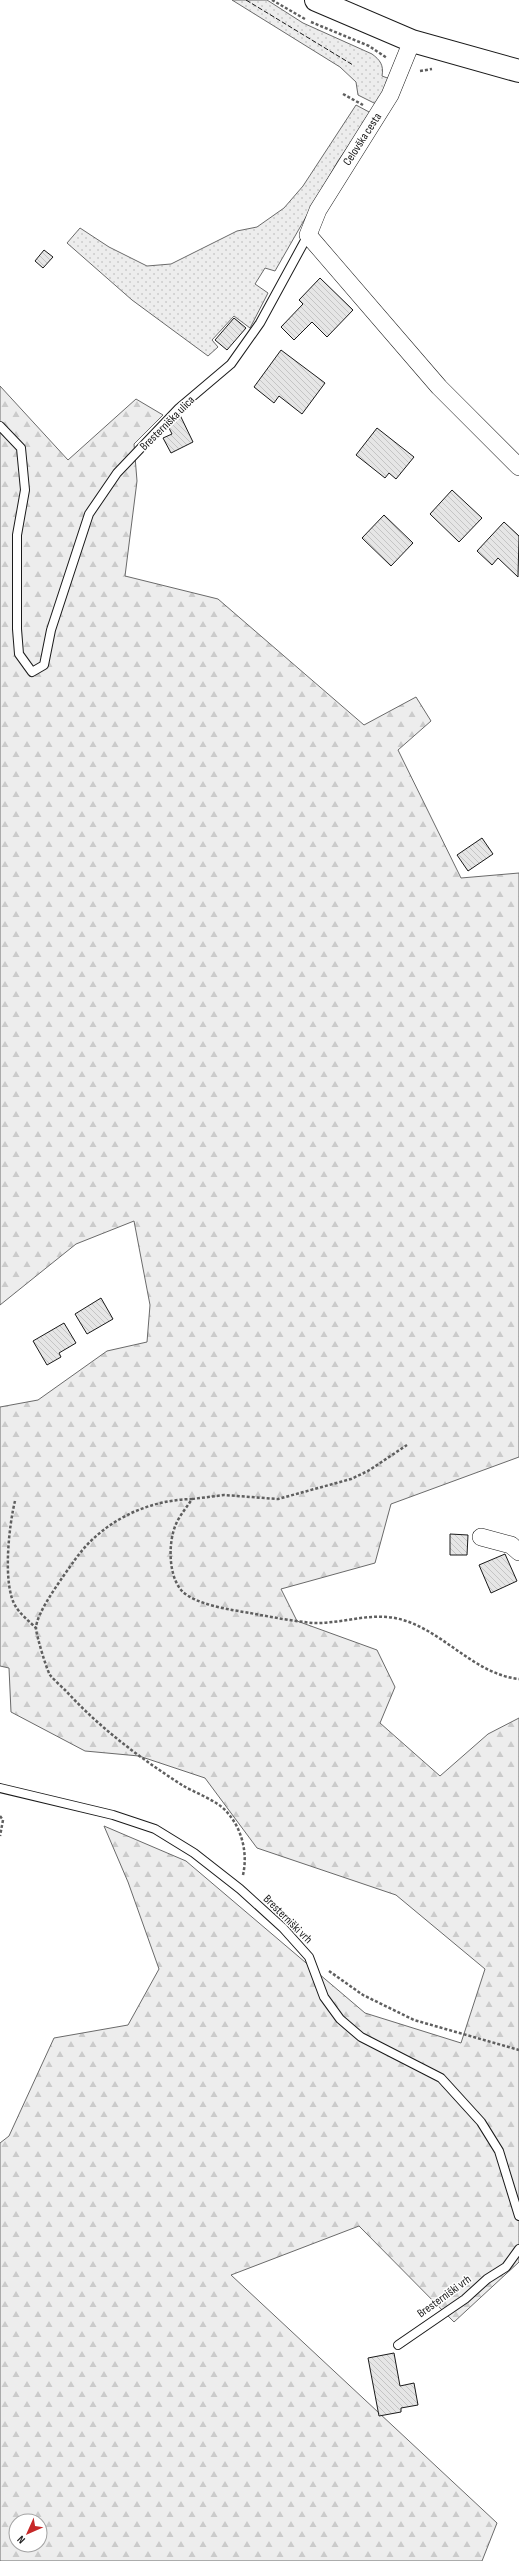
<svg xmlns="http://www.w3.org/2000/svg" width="519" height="2561" font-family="'Sofia Sans Condensed',sans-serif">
<defs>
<pattern id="green-dots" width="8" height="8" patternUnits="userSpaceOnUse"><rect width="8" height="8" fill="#ededed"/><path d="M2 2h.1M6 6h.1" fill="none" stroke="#cbcbcb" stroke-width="1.8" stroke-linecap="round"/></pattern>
<pattern id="forest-firs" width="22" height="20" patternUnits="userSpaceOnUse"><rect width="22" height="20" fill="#ededed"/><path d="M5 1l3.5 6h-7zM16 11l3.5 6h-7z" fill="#cbcbcb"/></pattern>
<pattern id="building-back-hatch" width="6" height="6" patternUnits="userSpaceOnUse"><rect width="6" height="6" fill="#e6e6e6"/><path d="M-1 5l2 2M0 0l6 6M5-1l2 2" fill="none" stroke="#c5c5c5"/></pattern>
</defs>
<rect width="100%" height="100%" fill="#fff"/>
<g fill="url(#green-dots)" stroke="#6a6a6a">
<path d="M232 0H267L303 23 372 54C380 60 384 65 382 76L390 79 376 104 358 95 356 82 340 67Z"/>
<path d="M356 105 371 113 338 161 275 271 265 268 255 284 268 293 250 328 234 316 212 340 218 347 208 356 132 300 67 243 80 228 109 247 147 266 171 264 237 231 257 227 284 208 303 186Z"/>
</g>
<path fill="url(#forest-firs)" stroke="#6a6a6a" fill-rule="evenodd" d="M0 386 68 460 136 399 163 415 134 444 137 481 125 576 218 599 364 725 416 697 431 721 398 750 461 878 519 873V1457L391 1504 375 1563 281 1589 297 1621 377 1650 395 1687 380 1723 440 1776 488 1734 519 1718V2262L454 2322 359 2226 231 2275 497 2523 482 2561H0V2143L9 2136 54 2038 128 2025 159 1969 128 1882 104 1826 186 1861 365 2013 461 2043 485 1969 396 1895 257 1848 205 1778 139 1756 85 1751 11 1712 9 1668 0 1666V1407L38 1400 107 1351 147 1342 150 1305 134 1221 76 1244 0 1305ZM16 2521H40V2545H16Z"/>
<g fill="url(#building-back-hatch)" stroke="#1a1a1a">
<path d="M44 250 53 257 43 268 35 261Z"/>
<path d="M320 278 353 310 327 337 312 322 294 340 281 327 303 304 299 300Z"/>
<path d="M234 318 246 328 227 350 215 340Z"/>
<path d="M281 350 325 383 302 414 279 396 274 403 254 387Z"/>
<path d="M180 415 193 442 171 453 163 438 172 434 166 422Z"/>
<path d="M377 428 414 457 396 479 389 473 385 478 356 455Z"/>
<path d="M452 490 482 518 459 542 430 514Z"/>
<path d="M384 515 413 543 391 566 362 538Z"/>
<path d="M504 522 519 536 518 577 498 558 492 565 477 551Z"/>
<path d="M482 838 493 854 468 871 457 855Z"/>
<path d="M101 1298 113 1319 87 1334 75 1314Z"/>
<path d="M64 1323 76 1343 59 1353 61 1357 47 1365 33 1341Z"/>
<path d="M450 1534 468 1535 467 1555H450Z"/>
<path d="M505 1554 517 1581 491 1593 479 1565Z"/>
<path d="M394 2353 400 2386 414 2383 418 2405 401 2408V2412L379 2416 368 2358Z"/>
</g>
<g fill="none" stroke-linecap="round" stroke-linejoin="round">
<g stroke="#1a1a1a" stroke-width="10">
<g id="service">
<path d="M0 426 21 448 25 490 17 535V629L19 654 32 672 44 665 51 630 89 514 117 473 179 408 231 364 260 323 308 235"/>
<path d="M0 1788 113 1815 155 1829 194 1853 240 1889 283 1928 309 1957 324 1997 340 2019 361 2037 441 2078 481 2122 499 2151 519 2216"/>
<path d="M398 2345 465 2299 487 2279 506 2267 519 2249"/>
</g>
</g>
<g stroke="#1a1a1a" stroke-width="18">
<g id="minor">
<path d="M412 41 390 95 318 210 308 235 439 387 519 467"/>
<path d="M481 1537 511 1545 519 1552"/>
</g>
</g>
<g stroke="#1a1a1a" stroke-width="24">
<path id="primary" d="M316 0 412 41 519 71"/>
</g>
<g stroke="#5f5f5f" stroke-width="2.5" stroke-dasharray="3 2" stroke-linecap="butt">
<path d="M272 0 305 19"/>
<path d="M311 22 369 46 387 58"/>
<path d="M420 71 432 69"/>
<path d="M343 94 363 105"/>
<path d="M192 1499 224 1495 278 1499 351 1479 368 1471 407 1445"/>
<path d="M15 1501C9 1525 2 1586 16 1607 21 1615 29 1621 36 1628"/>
<path d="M0 1816 3 1820 0 1836"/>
<path d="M243 1875C248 1853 242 1828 226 1811 216 1800 195 1793 182 1785 140 1758 101 1729 67 1692 62 1687 55 1681 50 1675 46 1668 37 1637 36 1629 35 1614 65 1574 74 1561 101 1522 146 1500 192 1499 187 1507 180 1515 176 1524 168 1542 168 1576 182 1591 196 1605 232 1610 250 1613 271 1617 292 1621 313 1623 340 1624 367 1613 395 1618 441 1627 472 1674 519 1679"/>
<path d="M329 1971 363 1995 414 2020 519 2050"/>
</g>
<use href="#service" stroke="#fff" stroke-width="8"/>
<use href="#minor" stroke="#fff" stroke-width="17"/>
<use href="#primary" stroke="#fff" stroke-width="22"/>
<path stroke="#1a1a1a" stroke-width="1" stroke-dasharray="5 2" stroke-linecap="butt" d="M246 0 353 65"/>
</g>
<g text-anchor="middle" stroke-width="3" stroke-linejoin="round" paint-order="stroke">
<g font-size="12" fill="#1a1a1a" stroke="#fff">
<text transform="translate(362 139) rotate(-57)" y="4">Celovška cesta</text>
<text transform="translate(167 423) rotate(-45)" y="4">Bresterniška ulica</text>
<text transform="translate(288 1919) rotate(45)" y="4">Bresterniški vrh</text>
<text transform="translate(444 2296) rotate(-36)" y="4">Bresterniški vrh</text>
</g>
</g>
<g transform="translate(28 2533) rotate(225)"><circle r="19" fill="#ffffff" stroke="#a3a3a3"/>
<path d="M0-3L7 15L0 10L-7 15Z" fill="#c62828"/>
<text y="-6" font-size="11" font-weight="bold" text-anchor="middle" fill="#1a1a1a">N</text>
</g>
</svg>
